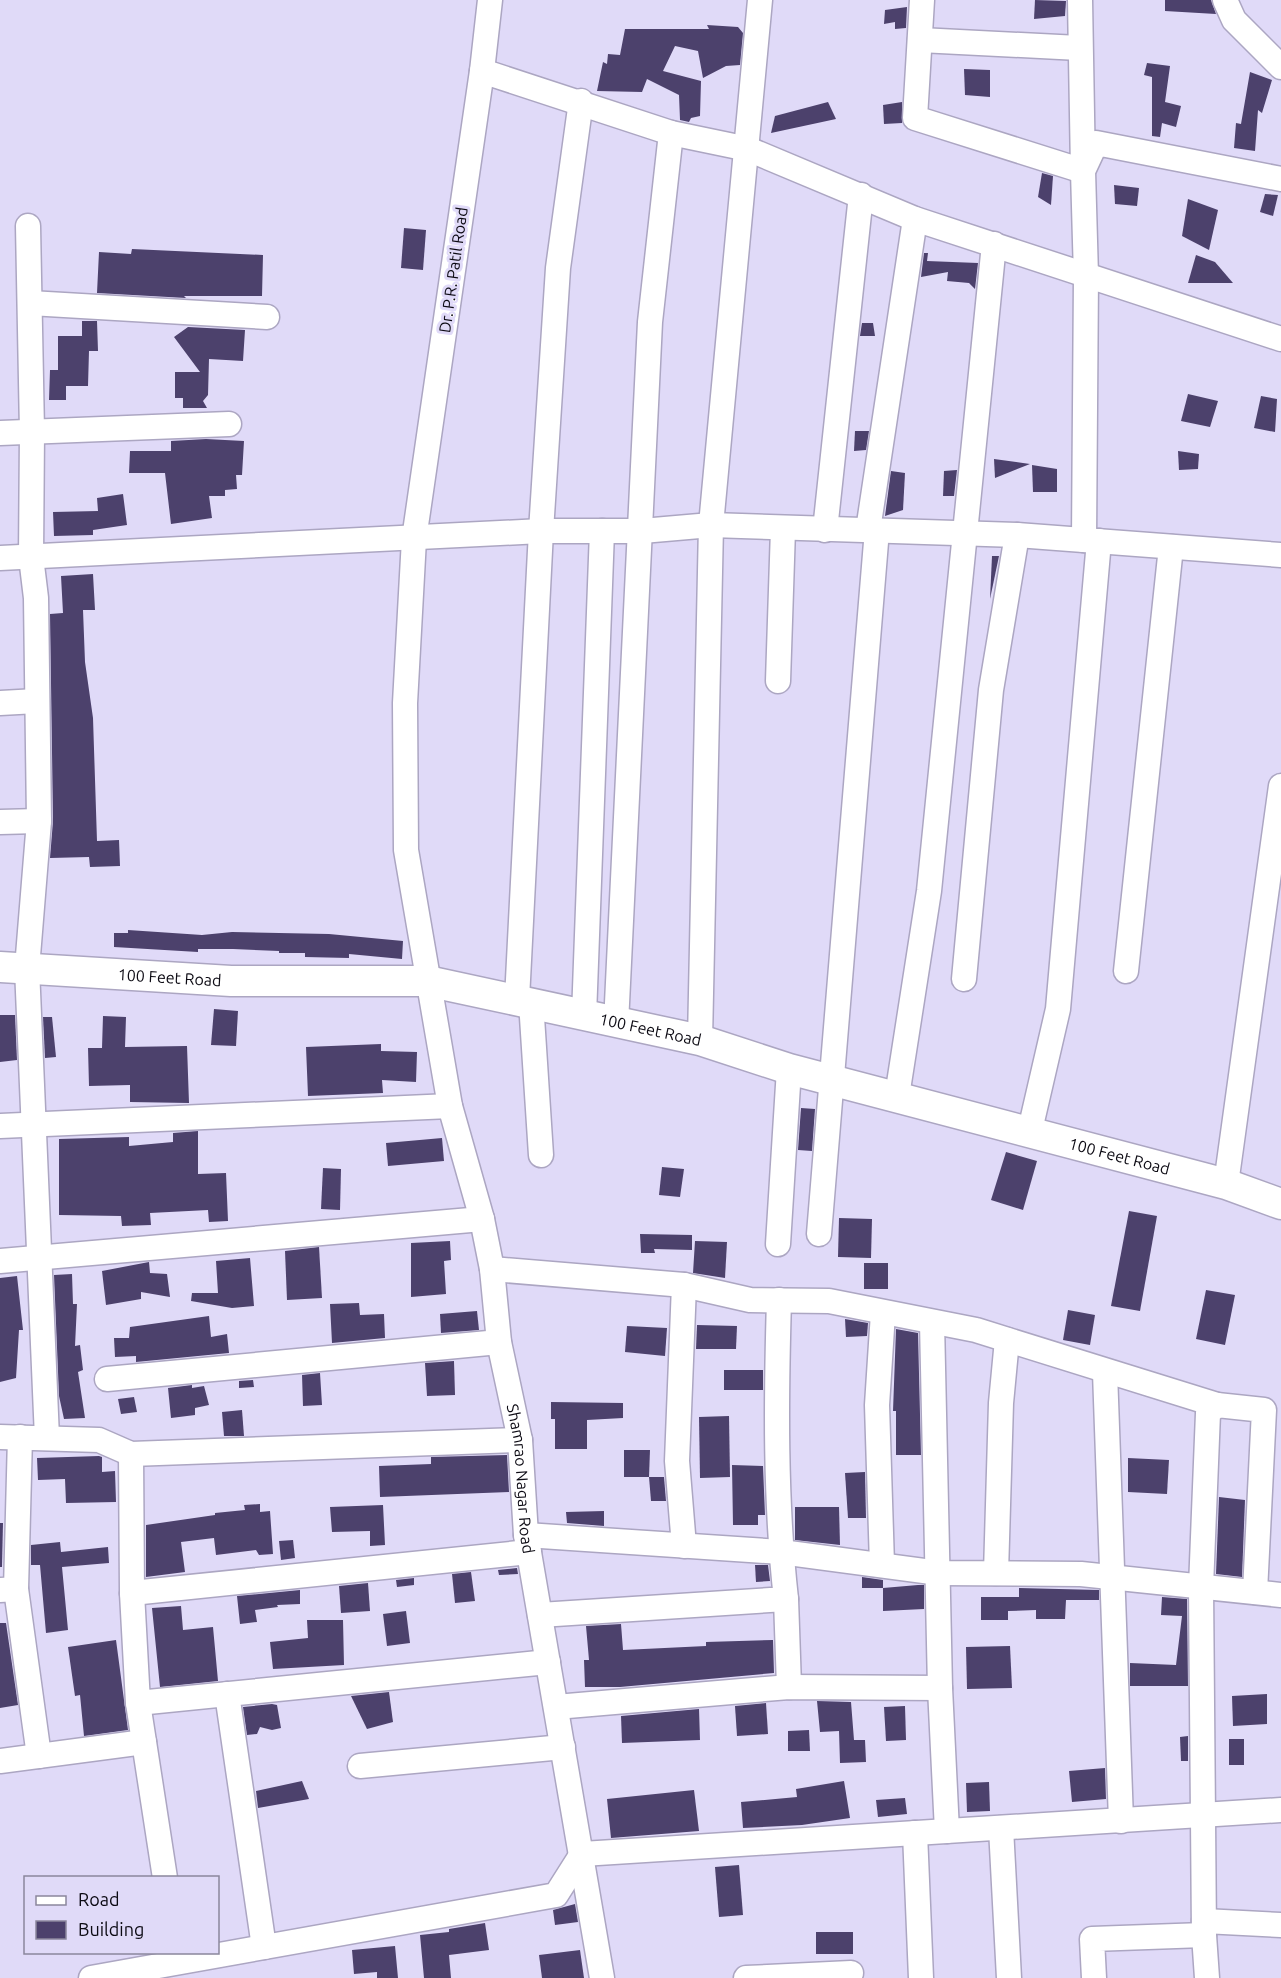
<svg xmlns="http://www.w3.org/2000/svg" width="1281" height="1978" font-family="Ubuntu,sans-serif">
<rect width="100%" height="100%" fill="#e0daf8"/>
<g fill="#4c416c">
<path d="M1035 0 1066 1 1065 16 1034 19Z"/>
<path d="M1165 0H1211L1216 14 1165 11Z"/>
<path d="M907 7 906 28 895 29V22L884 24 885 10Z"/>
<path d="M707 25 738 27 743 33 740 65 726 66 703 78 698 51 675 46 663 71 701 81 700 116 691 118 689 122 680 120 679 95 647 79 642 92 597 91 603 62 607 64 608 54 620 55 625 29H709Z"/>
<path d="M1147 63 1170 66 1165 102 1181 106 1176 127 1162 123 1160 137 1152 136V77L1144 75Z"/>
<path d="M964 69 990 70V97L965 95Z"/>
<path d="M1250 72 1272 80 1262 113 1258 110 1255 151 1234 148 1236 123 1241 124Z"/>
<path d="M828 102 836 119 771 133 775 116Z"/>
<path d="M902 102V123L884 124 883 105Z"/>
<path d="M1042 173 1053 176 1051 205 1038 197Z"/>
<path d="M1114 185 1139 188 1137 206 1115 204Z"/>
<path d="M1265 194 1278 195 1273 216 1260 212Z"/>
<path d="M1188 199 1218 210 1209 250 1182 236Z"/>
<path d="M404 228 426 230 423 270 401 268Z"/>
<path d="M132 249 263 255 262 296H184L186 298 97 293 99 252 131 254Z"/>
<path d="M924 253H928L927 261 978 263 975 289 969 283 947 281 948 272 921 277Z"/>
<path d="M1196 255 1215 262 1233 283H1188Z"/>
<path d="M82 321H97L98 351H89L88 386H66V400H49L50 370H58V336H82Z"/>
<path d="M862 323H873L875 336H860Z"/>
<path d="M188 327 245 330 243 361 209 359 208 395 203 401 207 408H183V398H175V372H200L174 337Z"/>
<path d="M1188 394 1218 401 1210 427 1181 421Z"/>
<path d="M1261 396 1277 399 1275 432 1254 428Z"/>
<path d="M855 431H869L866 450 854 451Z"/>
<path d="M206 439 244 441 242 475H236L237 489 225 490V496H209L212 518 171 524 165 473H129L130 451H171V441Z"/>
<path d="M1178 451 1199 454 1198 469 1179 470Z"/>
<path d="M994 459 1030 464 995 478Z"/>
<path d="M1032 465 1057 469V492H1033Z"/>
<path d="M957 470 954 496H943L944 471Z"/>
<path d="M891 471 905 473 903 510 885 516Z"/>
<path d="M123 494 127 525 93 530V535L54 536 53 512 98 511 97 498Z"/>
<path d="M992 556H999L990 599Z"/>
<path d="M93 574 95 610H83L85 662 93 718 97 841 119 840 120 866 90 867 89 857 50 858 53 821 50 614 63 613 61 576Z"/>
<path d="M128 930 202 935 232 932 329 934 403 941 402 959 349 954V958L305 957V953H279V951L233 949H198V952L114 947V933H128Z"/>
<path d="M214 1009 238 1011 236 1046 211 1045Z"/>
<path d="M0 1015H15L17 1060 0 1062Z"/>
<path d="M103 1016 126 1017 125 1047 187 1046 189 1103 130 1102V1085L89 1086 88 1048H102Z"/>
<path d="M43 1017H52L56 1057 45 1058Z"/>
<path d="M381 1044V1051L417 1052 416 1082 382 1080 383 1093 308 1096 306 1047Z"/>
<path d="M801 1108 815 1109 812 1151 798 1150Z"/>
<path d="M198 1131V1174L226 1173 228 1221 209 1222 208 1210 150 1213 151 1225 122 1226 121 1216 59 1215V1139L129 1137V1146L173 1142V1133Z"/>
<path d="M442 1138 444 1161 388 1166 386 1143Z"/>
<path d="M1006 1152 1037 1161 1023 1210 991 1200Z"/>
<path d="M662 1167 684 1169 680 1197 659 1195Z"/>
<path d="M323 1168 341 1169 340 1210 321 1209Z"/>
<path d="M1129 1211 1157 1216 1140 1311 1111 1306Z"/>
<path d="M839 1218 872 1219 871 1258 838 1257Z"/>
<path d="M640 1234 692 1235V1250L654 1249 655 1253H641Z"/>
<path d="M450 1241 451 1260 444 1261 446 1294 411 1297V1243Z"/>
<path d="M695 1241 727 1242 725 1278 693 1273Z"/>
<path d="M319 1247 322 1298 287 1300 285 1251Z"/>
<path d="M250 1258 254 1306 232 1308 191 1301 192 1293H218L216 1261Z"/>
<path d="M149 1262 150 1273 167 1274 170 1297 141 1292V1299L106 1305 102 1271Z"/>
<rect x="864" y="1263" width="24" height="26"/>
<path d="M72 1274 73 1304H77L75 1346 80 1345 83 1370 78 1372 85 1418 64 1419 59 1396 54 1275Z"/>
<path d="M17 1276 23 1330H19L16 1378 0 1382V1278Z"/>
<path d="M1206 1290 1235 1295 1225 1345 1196 1339Z"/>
<path d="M359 1303 360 1315 384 1314 385 1338 332 1343 330 1304Z"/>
<path d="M1068 1310 1095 1315 1090 1345 1063 1340Z"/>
<path d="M477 1311 479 1330 441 1333 440 1314Z"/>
<path d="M209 1316 211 1337 227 1334 229 1353 136 1362V1356L115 1357 114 1338H129L130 1327Z"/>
<path d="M845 1319 868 1323 867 1336 846 1337Z"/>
<path d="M697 1325 737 1326 736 1349H696Z"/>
<path d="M627 1326 667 1328 665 1356 625 1352Z"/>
<path d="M896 1329 918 1333 921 1455H896V1411H893Z"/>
<path d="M454 1361 455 1395 427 1396 425 1363Z"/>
<rect x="724" y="1370" width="39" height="20"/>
<path d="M320 1373 322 1405 303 1406 302 1375Z"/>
<path d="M253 1380 254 1387 239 1388V1381Z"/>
<path d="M192 1385V1388L204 1386 209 1405 195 1408V1415L171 1418 168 1388Z"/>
<path d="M134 1397 137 1412 121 1414 118 1399Z"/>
<path d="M551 1402 623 1403V1418L587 1420V1449H555V1419H551Z"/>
<path d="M242 1410 244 1436H224L222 1412Z"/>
<path d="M729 1416 730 1477 700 1478 699 1417Z"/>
<path d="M624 1450H650L649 1477H624Z"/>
<path d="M507 1455 509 1492 380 1497 379 1466 431 1464V1457Z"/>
<path d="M99 1456 102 1457V1472L115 1471 116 1502 66 1503 65 1479 38 1480 37 1458Z"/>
<path d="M1128 1458 1169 1460 1167 1494 1128 1492Z"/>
<path d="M732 1465 763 1466 765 1515H758V1525H733Z"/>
<path d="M865 1472 866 1518H848L845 1473Z"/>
<path d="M649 1477H664L666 1501H651Z"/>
<path d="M1219 1497 1245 1500 1242 1577 1216 1574Z"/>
<path d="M260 1504V1512L270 1511 273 1554 259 1555 256 1550 216 1555 214 1538 181 1542 185 1572 146 1577V1525L215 1515V1513L245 1510 244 1505Z"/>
<path d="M383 1505 385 1545 370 1546V1531L332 1532 330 1507Z"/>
<path d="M795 1507H839L840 1545 795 1540Z"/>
<path d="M604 1511V1526L567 1523 566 1512Z"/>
<path d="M0 1523H3L2 1567H0Z"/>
<path d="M293 1540 295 1558 281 1560 279 1541Z"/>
<path d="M60 1542 61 1552 108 1547 109 1563 62 1567 68 1630 46 1633 40 1565H31V1545Z"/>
<path d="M755 1565H768L770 1581 756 1582Z"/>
<path d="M517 1568 518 1574 499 1575 498 1570Z"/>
<path d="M471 1572 475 1601 455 1603 452 1574Z"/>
<path d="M862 1577 883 1580V1588H862Z"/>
<path d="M414 1578V1585L397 1587 396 1580Z"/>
<path d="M368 1583 370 1611 341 1613 339 1586Z"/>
<path d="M918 1585H924V1609L883 1611V1588Z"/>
<path d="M1019 1588 1099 1590V1600H1066L1065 1619H1036V1610L1008 1611V1620H981V1597H1019Z"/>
<path d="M300 1590V1604L277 1605 278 1607 255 1610 257 1622 240 1624 237 1596Z"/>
<path d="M1162 1597 1187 1599 1188 1686H1130V1663L1176 1665 1182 1616 1161 1615Z"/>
<path d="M181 1606 183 1630 213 1627 218 1681 160 1687 152 1608Z"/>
<path d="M406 1611 410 1643 387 1646 383 1614Z"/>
<path d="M307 1620H343L344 1665 273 1669 270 1642 308 1638Z"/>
<path d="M0 1623H6L18 1705 0 1708Z"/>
<path d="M621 1624 623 1650 706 1646V1642L773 1640 774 1673 620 1687H585L584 1660H589L586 1626Z"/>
<path d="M116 1640 128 1730 84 1736 80 1695 75 1696 68 1647Z"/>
<path d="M1010 1646 1012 1688 967 1689 966 1647Z"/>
<path d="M389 1692 393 1722 367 1729 351 1696Z"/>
<path d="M1267 1694V1724L1233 1726 1232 1696Z"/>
<path d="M817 1701 851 1702 854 1740H865L866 1762 840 1763 839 1731 820 1732Z"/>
<path d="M766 1703 768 1734 737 1736 735 1706Z"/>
<path d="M272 1704 277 1705 281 1728 272 1730 260 1727 257 1734 247 1735 243 1707Z"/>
<path d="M905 1706 906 1740 886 1741 884 1707Z"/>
<path d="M699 1709 700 1740 622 1743 621 1716Z"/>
<path d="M809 1730 810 1751H788V1731Z"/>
<path d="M1188 1736V1761H1181L1180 1737Z"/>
<rect x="1229" y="1739" width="15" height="26"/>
<path d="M1105 1768 1106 1799 1072 1802 1069 1771Z"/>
<path d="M302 1781 309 1799 258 1808 256 1791Z"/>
<path d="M844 1781 850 1818 802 1825 743 1828 741 1802 797 1797 796 1789Z"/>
<path d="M989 1782 990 1811 967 1812 966 1783Z"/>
<path d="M694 1790 699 1831 611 1838 607 1799Z"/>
<path d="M905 1798 907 1814 878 1817 876 1800Z"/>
<path d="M739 1865 743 1915 719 1917 715 1867Z"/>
<path d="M575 1904 578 1922 555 1925 553 1910Z"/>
<path d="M485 1923 489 1950 449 1955 451 1978H424L420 1935 449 1932V1929Z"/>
<rect x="816" y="1932" width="37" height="22"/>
<path d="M395 1946 398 1978H377V1972L354 1974 352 1950Z"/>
<path d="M580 1950 584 1978H542L539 1955Z"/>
</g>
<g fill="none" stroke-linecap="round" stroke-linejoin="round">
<g stroke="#aca6c2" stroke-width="27">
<g id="minor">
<path id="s1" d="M490 0 482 71 414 539 405 703 406 850 450 1106 482 1219 492 1269 499 1342 520 1440 526 1535 602 1978"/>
<path d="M922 0 915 118 1083 171 1080 0"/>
<path d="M1225 0 1234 20 1281 67"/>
<path d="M920 40 1079 48"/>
<path d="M482 71 671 133 748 149 915 219 1281 339"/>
<path d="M28 226 32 432 31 557 36 598 39 821 27 968 47 1438"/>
<path d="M30 303 267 317"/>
<path d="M0 433 229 424"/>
<path d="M825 530 861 195"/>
<path d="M868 530 915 219"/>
<path d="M1084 540 1086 276 1083 171 1096 143 1281 179"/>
<path d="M0 558 541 531H642L711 525 1017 535 1281 555"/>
<path d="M778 681 783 529"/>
<path d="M0 703 37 701"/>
<path d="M0 822 39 821"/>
<path d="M1126 971 1171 547"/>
<path d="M964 979 991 690 1017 535"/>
<path d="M517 999 541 531 558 268 581 101"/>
<path d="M531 1002 541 1155"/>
<path d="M584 1016 602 531"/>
<path d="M616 1024 650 322 671 133"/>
<path d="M700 1040 711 525 760 0"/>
<path d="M897 1096 929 891 994 244"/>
<path d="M0 1126 450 1106"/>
<path d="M1030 1130 1058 1009 1099 541"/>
<path d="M1226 1184 1281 786"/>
<path d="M819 1234 877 530"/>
<path d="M778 1244 789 1069"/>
<path d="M0 1261 482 1219"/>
<path d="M492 1269 684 1285 750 1300 829 1301 976 1330 1217 1405"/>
<path d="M684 1285 677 1461 684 1546"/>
<path d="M932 1322 940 1688 947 1831"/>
<path d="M1105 1372 1121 1821"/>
<path d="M107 1379 499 1342"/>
<path d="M0 1437 99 1440 131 1454 520 1440"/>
<path d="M131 1454 132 1593 138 1703 548 1662"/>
<path d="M526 1535 781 1552 939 1573 1081 1574 1281 1595"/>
<path d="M882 1565 877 1405 883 1313"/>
<path d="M996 1573 1001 1403 1007 1340"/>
<path d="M16 1589 39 1756"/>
<path d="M0 1590 16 1589 20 1437"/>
<path d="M132 1593 529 1552"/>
<path d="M786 1599 789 1687"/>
<path d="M540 1615 786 1599C775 1500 776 1400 779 1300"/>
<path d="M227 1694 264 1947"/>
<path d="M138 1703 165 1878"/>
<path d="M556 1707 789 1687 940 1688"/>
<path d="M0 1761 144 1742"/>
<path d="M360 1766 563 1747"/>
<path d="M1001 1828 1009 1978"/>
<path d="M915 1833 921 1978"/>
<path d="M1204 1921 1281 1925"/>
<path d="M91 1978 556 1895 582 1854 1281 1810"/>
<path d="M746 1978 851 1973"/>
<path d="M1094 1978 1092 1939 1204 1935"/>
<path d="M1207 1978 1204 1935 1201 1587 1208 1413 1217 1405 1264 1410 1255 1592"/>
</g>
</g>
<g stroke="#aca6c2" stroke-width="33">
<g id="major">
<path id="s2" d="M0 967 231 981H427L700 1040 789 1069 1226 1184 1281 1204"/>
</g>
</g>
<use href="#minor" stroke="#fff" stroke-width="24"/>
<use href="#major" stroke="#fff" stroke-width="30"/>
</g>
<g text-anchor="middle" stroke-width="6" stroke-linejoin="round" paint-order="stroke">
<g font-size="16" fill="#0c0a13" stroke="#e0daf8">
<text transform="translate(453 270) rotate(-82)" y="6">Dr. P.R. Patil Road</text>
<text dy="6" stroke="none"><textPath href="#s2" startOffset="170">100 Feet Road</textPath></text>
<text dy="6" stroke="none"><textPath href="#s2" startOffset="656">100 Feet Road</textPath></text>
<text dy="6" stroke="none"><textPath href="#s2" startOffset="1142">100 Feet Road</textPath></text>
<text dy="6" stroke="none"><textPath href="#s1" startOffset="1496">Shamrao Nagar Road</textPath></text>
</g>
</g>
<rect x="24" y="1876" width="195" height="78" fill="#e0daf8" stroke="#8b879c" stroke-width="1.5"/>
<rect x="36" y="1896" width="30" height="9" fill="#ffffff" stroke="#8b879c" stroke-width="1.5"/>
<text x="78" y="1906" font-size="18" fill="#0c0a13">Road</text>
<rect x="36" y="1921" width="30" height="18" fill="#4c416c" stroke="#8b879c" stroke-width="1.5"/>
<text x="78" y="1936" font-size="18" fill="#0c0a13">Building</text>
</svg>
